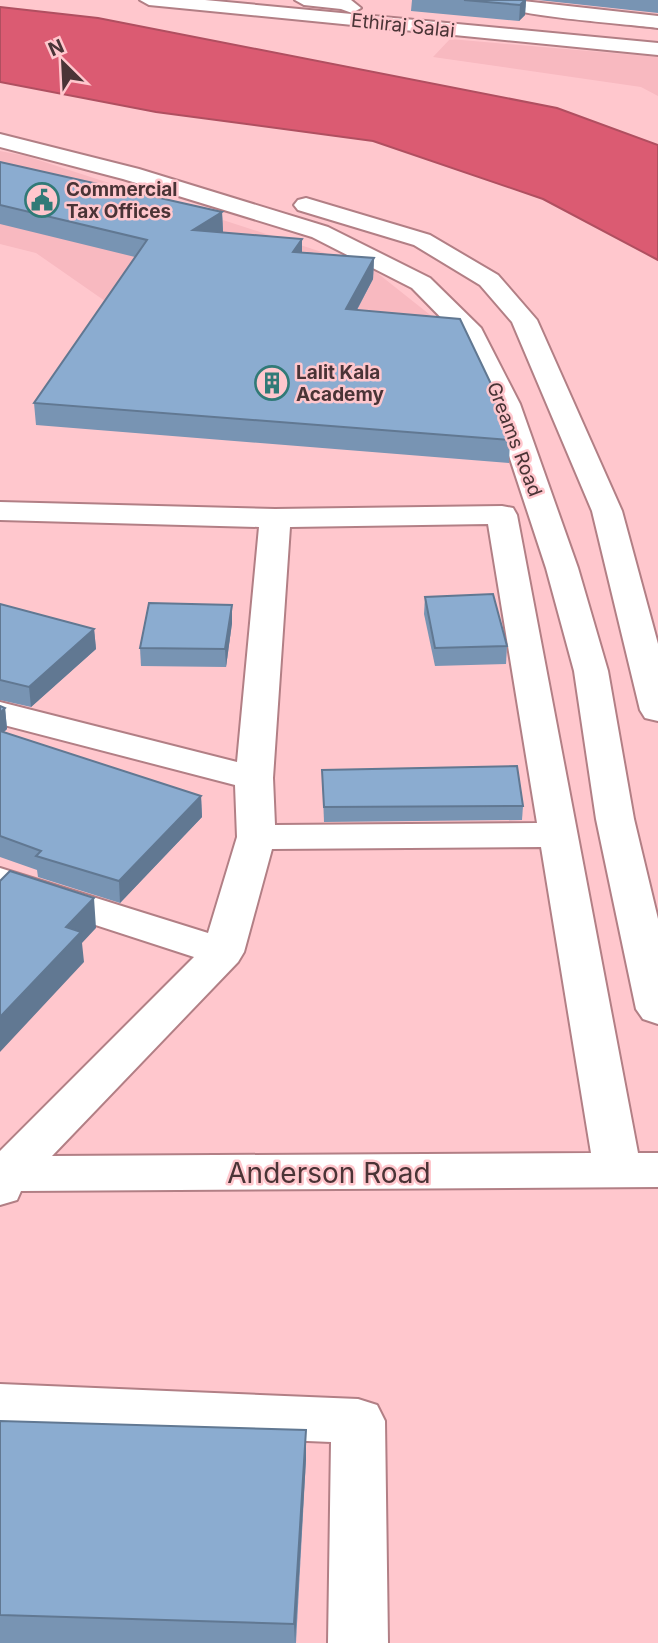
<svg xmlns="http://www.w3.org/2000/svg" width="658" height="1643" font-family="Inter,sans-serif">
<rect width="100%" height="100%" fill="#ffc7cd"/>
<g fill="#f8b9c0">
<path d="M450 39 658 57V96L641 87 433 57Z"/>
<path d="M0 151 26 156 371 268 463 341 115 308 36 253 0 244Z"/>
</g>
<path fill="#db5b72" stroke="#b04f60" stroke-width="2" d="M0 7 98 18 557 108 658 145V260L543 199 373 141 156 112 0 82Z"/>
<g fill="none" stroke-linecap="round" stroke-linejoin="round">
<g stroke="#b27f85" stroke-width="4">
<g id="minor">
<path d="M295 0H351L361 8 352 13 341 9 304 5Z"/>
<path d="M486 0H514L658 16V28C630 24 500 16 486 0Z"/>
<path d="M0 502 275 509 502 506 513 508 517 515 638 1153H658V1187L21 1191 17 1200 0 1205V1151L194 957 0 894V868L208 933 237 837 235 785 0 724V702L237 762 259 527 0 520ZM488 524 537 823 275 825 273 778 290 527ZM541 847 591 1153 52 1156 238 962 244 952 272 849Z"/>
<path d="M0 1384 358 1399 377 1405 385 1421 388 1643H328L331 1442 0 1428Z"/>
</g>
</g>
<g stroke="#b27f85" stroke-width="4">
<g id="major">
<path d="M140 0H205L658 43V55L149 5Z"/>
<path d="M0 134 139 169 328 227 430 278 481 328 520 404 578 568 608 671 634 819 658 919V1024L643 1019 636 1009 596 819 574 671 546 568 492 404 460 337 412 288 312 237 123 179 0 147Z"/>
<path d="M306 198 430 235 498 275 537 320 622 511 658 644V721L645 718 640 710 592 511 512 322 480 285 414 245 298 210 294 205 298 200Z"/>
</g>
</g>
<use href="#minor" fill="#fff" fill-rule="evenodd"/>
<use href="#major" fill="#fff" fill-rule="evenodd"/>
</g>
<g fill="#7894b3">
<path d="M412 0H526L525 15 519 21 411 11Z"/>
<path d="M538 0H658V13Z"/>
<path d="M0 162 222 212 223 232 221 233 302 239V252L374 258 373 279 357 310 510 440 509 463 36 425 34 403 135 257 0 224Z"/>
<path d="M425 597 507 646 506 664 435 666 424 614Z"/>
<path d="M0 604 94 629 96 649 31 707 0 700Z"/>
<path d="M232 605V623L226 667 141 666 140 648Z"/>
<path d="M0 706 5 708 7 729 4 732 201 796 202 817 120 903 38 877 37 870 0 857Z"/>
<path d="M322 770 523 806 522 820 324 822Z"/>
<path d="M0 1421 306 1459 296 1643H0Z"/>
</g>
<g fill="#617892">
<path d="M525 0H526L525 15 519 21 520 5Z"/>
<path d="M222 212 223 232 193 250V230Z"/>
<path d="M302 239V259L293 252Z"/>
<path d="M374 258 373 279 346 330V309Z"/>
<path d="M232 605V623L226 667 225 649Z"/>
<path d="M94 629 96 649 31 707 29 687Z"/>
<path d="M5 708 7 729 0 735V713Z"/>
<path d="M201 796 202 817 120 903 119 881Z"/>
<path d="M94 898 96 928 82 943 84 962 0 1052V1017L66 927Z"/>
<path d="M306 1430V1459L295 1643 294 1624Z"/>
</g>
<g fill="#8bacd0" stroke="#617892" stroke-width="2">
<path d="M464 0H525L520 5Z"/>
<path d="M0 162 222 212 193 230 302 239 293 252 374 258 346 309 460 319 492 386 510 440 34 403 147 240 0 205Z"/>
<path d="M493 594 507 646 435 648 425 597Z"/>
<path d="M149 603 232 605 225 649 140 648Z"/>
<path d="M0 604 94 629 29 687 0 680Z"/>
<path d="M0 706 5 708 0 713Z"/>
<path d="M0 731 201 796 119 881 36 856 41 851 0 836Z"/>
<path d="M517 766 523 806 324 807 322 770Z"/>
<path d="M10 871 94 898 66 927 81 932 0 1017V881Z"/>
<path d="M0 1421 306 1430 294 1624 0 1615Z"/>
</g>
<defs>
<g id="civic-ring" transform="scale(1.75)"><circle r="9.5" fill="#ffc7cd" stroke="#317a77" stroke-width="1.5"/><path d="M-.6-6.5H3V-4.5H.6V-3L4-1V1h2V6H-6V1h2V-1L-.6-3ZM-1.2 2.5V6h2.4V2.5Z" fill="#317a77"/></g>
<g id="building-ring" transform="scale(1.75)"><circle r="9.5" fill="#ffc7cd" stroke="#317a77" stroke-width="1.5"/><path d="M-4-6H4V6H1V3H-1V6H-4ZM-2.5-4.3h1.7v1.8h-1.7ZM.8-4.3h1.7v1.8H.8ZM-2.5-1h1.7V.8h-1.7ZM.8-1h1.7V.8H.8Z" fill="#317a77"/></g>
</defs>
<g fill-rule="evenodd">
<use href="#civic-ring" x="42" y="200"/>
<use href="#building-ring" x="272" y="383"/>
</g>
<g text-anchor="middle" stroke-width="5" stroke-linejoin="round" paint-order="stroke">
<g font-size="19" fill="#4a3436" stroke="#ffc7cd">
<text transform="translate(403 25) rotate(6)" y="7">Ethiraj Salai</text>
<text transform="translate(515 439) rotate(69)" y="7">Greams Road</text>
</g>
<g font-size="19" font-weight="bold" fill="#4a3436" stroke="#ffc7cd" text-anchor="start">
<text x="66" y="196">Commercial<tspan x="66" dy="22">Tax Offices</tspan></text>
<text x="296" y="379">Lalit Kala<tspan x="296" dy="22">Academy</tspan></text>
</g>
<g font-size="28" fill="#4a3436" stroke="#ffc7cd">
<text x="329" y="1183">Anderson Road</text>
</g>
</g>
<g transform="translate(63 63) rotate(336)" stroke="#ffc7cd" stroke-width="5" paint-order="stroke">
<path d="M0-5L12 26L0 18L-12 26Z" fill="#4a3436"/>
<text y="-10" font-size="19" font-weight="bold" text-anchor="middle" fill="#4a3436">N</text>
</g>
</svg>
